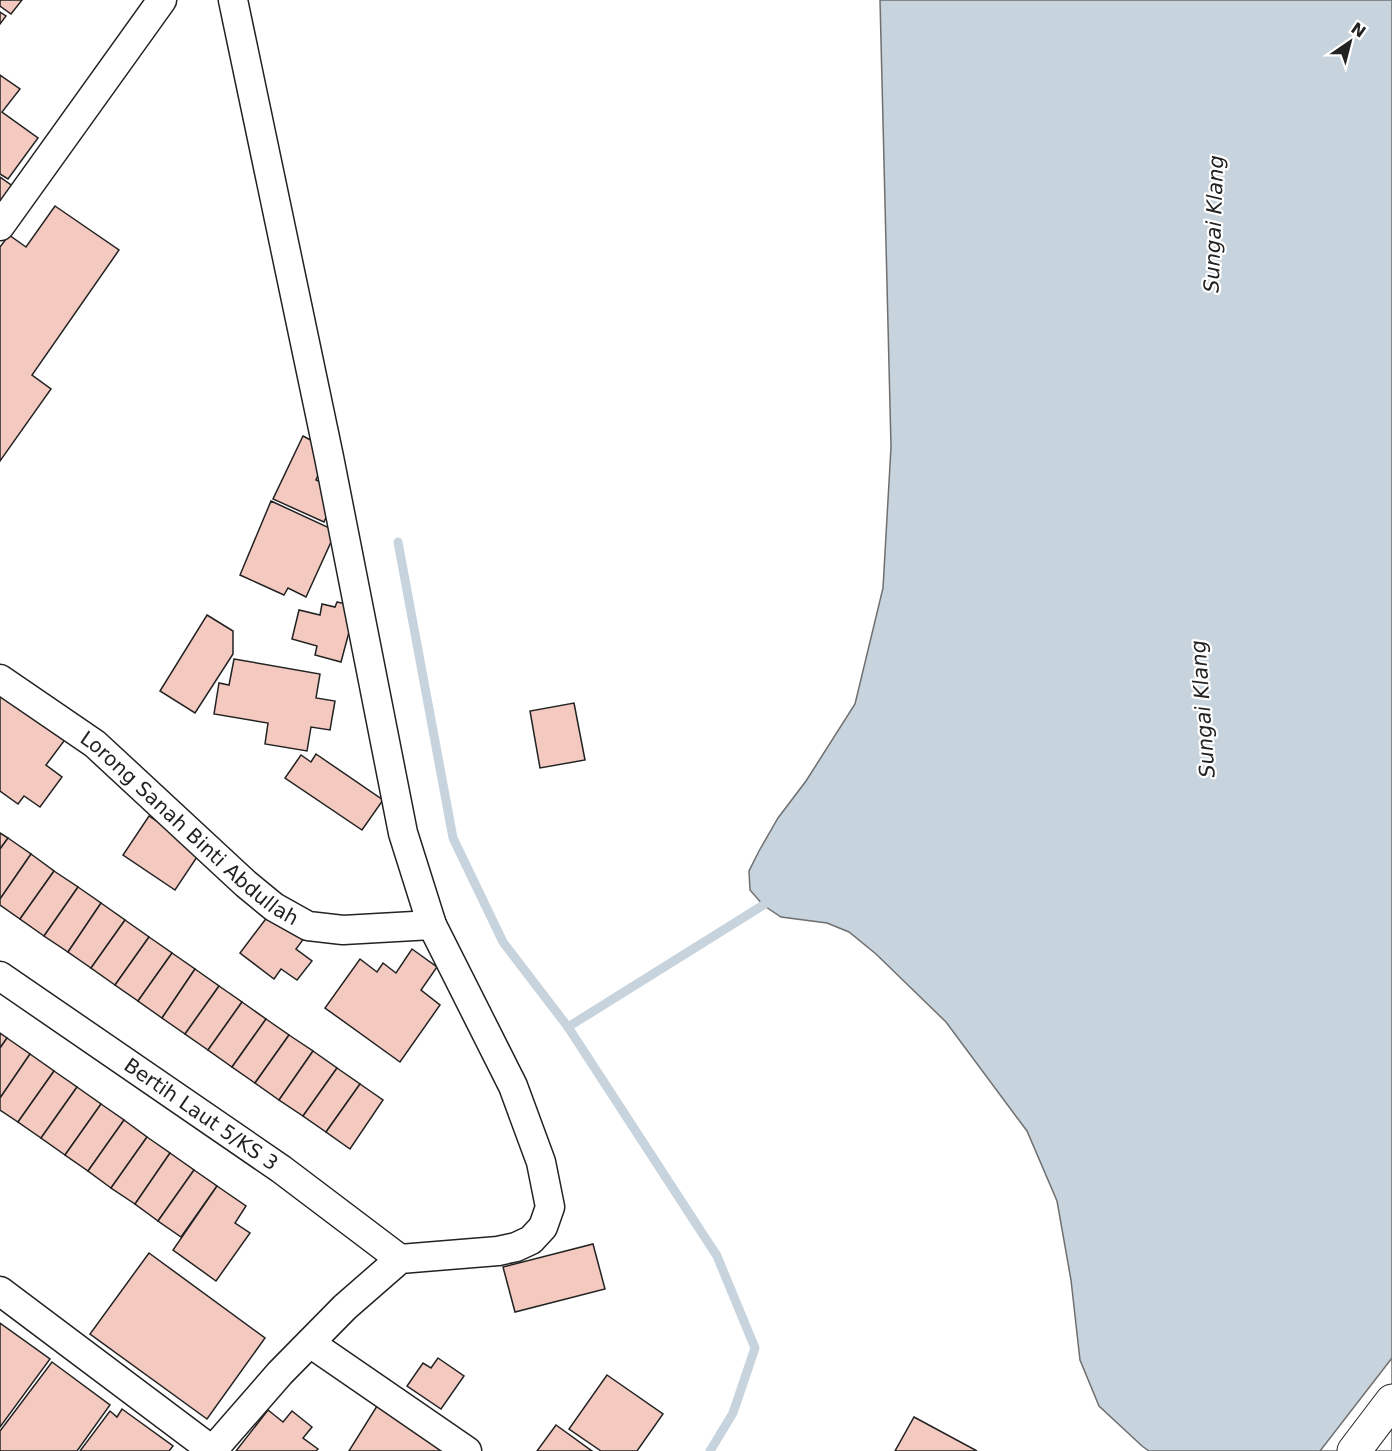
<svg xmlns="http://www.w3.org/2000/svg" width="1392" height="1451" font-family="'DejaVu Sans',sans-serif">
<rect width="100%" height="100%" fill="#fff"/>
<path fill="#c7d3dd" stroke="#6f6f6f" stroke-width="1.5" d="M880 0H1392V1451H1149L1142 1446 1099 1406 1080 1360 1071 1280 1057 1201 1027 1131 946 1022 876 954 849 932 827 923 781 917 763 905 750 890 749 871 759 851 778 818 806 781 855 704 883 588 891 447Z"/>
<path fill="#fff" stroke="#6f6f6f" stroke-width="1.5" d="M1392 1358V1451H1320Z"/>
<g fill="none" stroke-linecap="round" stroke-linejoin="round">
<g stroke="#c7d3dd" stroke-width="9">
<path d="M398 542 453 838 503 942 568 1027"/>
<path d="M710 1451 733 1413 755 1348 717 1256 568 1027 773 899"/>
</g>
</g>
<g fill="#f3c9c0" stroke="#222" stroke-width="1.5">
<path d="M0 0H22L11 14 0 6Z"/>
<path d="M0 12 6 16 0 24Z"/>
<path d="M0 75 20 89 2 112 38 138 8 179 0 174Z"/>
<path d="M0 177 14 187 0 206Z"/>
<path d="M55 206 119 250 32 375 51 389 0 461V247L9 235 26 247Z"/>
<path d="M303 436 320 445 323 464 316 480 332 488 334 499 324 522 273 499Z"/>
<path d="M271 501 336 531 306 597 288 588 284 595 240 575Z"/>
<path d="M337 602 356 606 341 662 315 655 317 646 292 639 299 610 320 615 322 604 335 607Z"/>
<path d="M207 615 233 631V654L195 713 160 691Z"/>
<path d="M234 659 320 674 316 698 335 701 330 730 311 727 307 751 265 744 268 723 214 714 219 683 229 685Z"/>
<path d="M0 689 67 737 46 765 62 777 40 807 24 796 18 804 0 791Z"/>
<path d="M574 703 585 760 540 768 530 711Z"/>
<path d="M316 754 383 800 362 830 285 778 301 755 311 762Z"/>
<path d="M149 816 201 851 175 890 123 855Z"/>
<path d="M0 833 8 838 0 849Z"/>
<path d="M8 838 31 854 0 899V849Z"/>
<path d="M31 854 54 871 20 919 0 905V899Z"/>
<path d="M54 871 78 887 44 936 20 919Z"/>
<path d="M78 887 101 903 68 952 44 936Z"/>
<path d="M101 903 125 920 91 968 68 952Z"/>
<path d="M271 912 305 937 296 949 312 961 297 980 281 969 274 979 240 953Z"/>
<path d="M125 920 149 937 115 985 91 968Z"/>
<path d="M149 937 172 953 138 1001 115 985Z"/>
<path d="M412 949 437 967 421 990 440 1005 400 1062 325 1008 360 959 377 972 383 963 396 973Z"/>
<path d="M172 953 195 969 162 1018 138 1001Z"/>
<path d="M195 969 219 986 185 1034 162 1018Z"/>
<path d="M219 986 242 1002 208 1050 185 1034Z"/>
<path d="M242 1002 266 1019 232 1067 208 1050Z"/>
<path d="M266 1019 289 1035 255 1083 232 1067Z"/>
<path d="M0 1033 7 1038 0 1048Z"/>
<path d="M289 1035 313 1051 279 1100 255 1083Z"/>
<path d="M7 1038 30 1054 0 1098V1048Z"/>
<path d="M313 1051 337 1068 303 1116 279 1100Z"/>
<path d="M30 1054 54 1071 18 1122 0 1110V1098Z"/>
<path d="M337 1068 360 1084 326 1132 303 1116Z"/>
<path d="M54 1071 77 1087 41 1138 18 1122Z"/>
<path d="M360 1084 383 1100 350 1149 326 1132Z"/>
<path d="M77 1087 101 1104 65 1155 41 1138Z"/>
<path d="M101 1104 124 1120 88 1171 65 1155Z"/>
<path d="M124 1120 147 1137 111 1188 88 1171Z"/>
<path d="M147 1137 170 1153 135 1204 111 1188Z"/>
<path d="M170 1153 194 1170 158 1221 135 1204Z"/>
<path d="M194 1170 217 1186 181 1237 158 1221Z"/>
<path d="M217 1186 246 1206 235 1223 250 1233 216 1281 173 1250Z"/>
<path d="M593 1244 605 1289 515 1312 503 1267Z"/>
<path d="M149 1253 265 1338 207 1419 90 1334Z"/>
<path d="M0 1323 50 1359 0 1427Z"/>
<path d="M438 1358 464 1376 441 1409 407 1386 423 1363 431 1368Z"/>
<path d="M52 1362 110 1405 77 1451H0V1431Z"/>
<path d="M607 1375 663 1414 637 1451H601L569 1429Z"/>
<path d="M377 1406 449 1451H349Z"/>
<path d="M122 1409 173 1446 169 1451H80L110 1411 117 1417Z"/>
<path d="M268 1410 283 1422 292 1411 312 1427 303 1438 318 1449 316 1451H236Z"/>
<path d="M914 1417 977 1451H895Z"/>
<path d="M556 1425 592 1451H537Z"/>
</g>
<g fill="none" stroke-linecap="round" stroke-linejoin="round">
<g stroke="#222" stroke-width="31">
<g id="minor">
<path d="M0 226 162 0"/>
<path id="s1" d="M0 679 95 744 246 884 274 907 308 926 343 930 432 925"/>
<path id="s2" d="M0 976 281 1169 400 1259"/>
<path d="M0 1291 213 1451"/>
<path d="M310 1343 467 1451"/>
<path d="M212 1451 280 1373 345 1307 400 1259 498 1251 516 1247 531 1240 543 1227 550 1207 541 1162 513 1086 432 925 403 833 329 457 233 0"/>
</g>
</g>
<g stroke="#222" stroke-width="35">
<path id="primary" d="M1354 1451 1392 1401"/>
</g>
<use href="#minor" stroke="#fff" stroke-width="28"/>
<use href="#primary" stroke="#fff" stroke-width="33"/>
</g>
<g text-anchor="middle" stroke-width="4.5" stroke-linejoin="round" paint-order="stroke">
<g font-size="20" fill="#222" stroke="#fff">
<text dy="7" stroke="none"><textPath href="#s1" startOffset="242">Lorong Sanah Binti Abdullah</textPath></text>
<text dy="7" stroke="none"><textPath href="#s2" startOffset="244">Bertih Laut 5/KS 3</textPath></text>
</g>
<g font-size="21" font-style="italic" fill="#222" stroke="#fff">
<text transform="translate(1214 224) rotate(-88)" y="7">Sungai Klang</text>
<text transform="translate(1203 709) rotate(-94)" y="7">Sungai Klang</text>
</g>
</g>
<g transform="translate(1350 42) rotate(35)" stroke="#ffffff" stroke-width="4.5" paint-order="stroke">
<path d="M0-4.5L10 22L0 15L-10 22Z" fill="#222222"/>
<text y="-9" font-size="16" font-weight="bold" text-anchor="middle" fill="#222222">N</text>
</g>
</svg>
